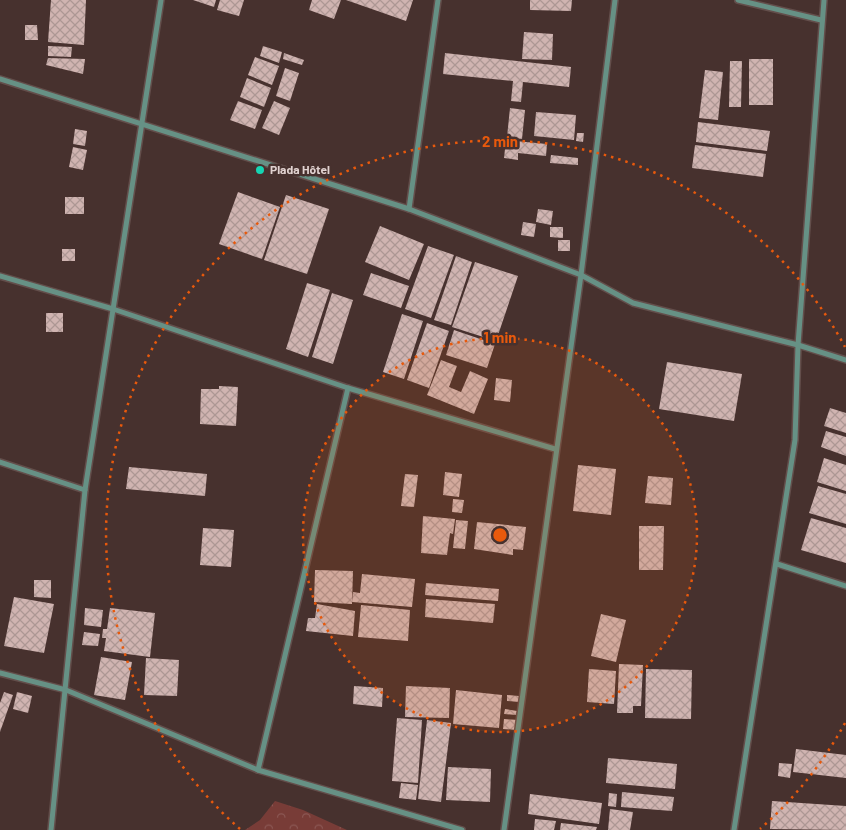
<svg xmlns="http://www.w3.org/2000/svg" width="846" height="830" font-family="Barlow,sans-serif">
<defs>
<pattern id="forest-crowns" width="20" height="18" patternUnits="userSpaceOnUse" patternTransform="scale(1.25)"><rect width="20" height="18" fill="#783c37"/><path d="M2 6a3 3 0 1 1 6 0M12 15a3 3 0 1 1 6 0" fill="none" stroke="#8b5753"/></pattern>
<pattern id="building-cross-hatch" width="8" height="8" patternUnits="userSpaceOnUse" patternTransform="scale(1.25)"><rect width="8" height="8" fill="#d0b4b1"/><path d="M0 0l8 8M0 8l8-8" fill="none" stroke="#ad9794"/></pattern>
</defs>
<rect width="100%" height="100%" fill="#47312e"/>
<path fill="url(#forest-crowns)" d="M275 801 303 810 347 830H245L260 820Z"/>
<g fill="url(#building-cross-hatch)">
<path d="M51 0H86L84 45 48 42Z"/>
<path d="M193 0H216L214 7Z"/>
<path d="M220 0H244L239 16 217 10Z"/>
<path d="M312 0H341L334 19 309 10Z"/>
<path d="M346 0H413L406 21Z"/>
<path d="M530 0H572L571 11 530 10Z"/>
<path d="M25 25H37L38 40H25Z"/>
<path d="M524 32 553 34 552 60 522 59Z"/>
<path d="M48 46 72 47 71 57 48 56Z"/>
<path d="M263 46 282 52 279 63 260 56Z"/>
<path d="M284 53 304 60 302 65 283 59Z"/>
<path d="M445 53 571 67 569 87 523 82 521 102 511 101 513 81 443 74Z"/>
<path d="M255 57 279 66 272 85 248 75Z"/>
<path d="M48 58 85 59 83 74 46 65Z"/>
<rect x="749" y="59" width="24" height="46"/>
<path d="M730 61H742L741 107H729Z"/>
<path d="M285 68 299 73 290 101 276 96Z"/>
<path d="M705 70 723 72 718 120 699 118Z"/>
<path d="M247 78 271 88 264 107 240 97Z"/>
<path d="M238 101 262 110 255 129 230 120Z"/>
<path d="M274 101 290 108 279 135 262 128Z"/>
<path d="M510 108 525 110 522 139 507 137Z"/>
<path d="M536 112 576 115 574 140 534 136Z"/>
<path d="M698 122 770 131 767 151 696 142Z"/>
<path d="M75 129 87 131 85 146 73 144Z"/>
<path d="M577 133H584L583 142 576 141Z"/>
<path d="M506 140 547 144 546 156 518 153V160L504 158Z"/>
<path d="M695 145 766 154 763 177 692 168Z"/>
<path d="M73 147 87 150 83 170 69 167Z"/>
<path d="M551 155 578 158V165L550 163Z"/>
<path d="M238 192 280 207 262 259 219 244Z"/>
<path d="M286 195 329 209 307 274 264 260Z"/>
<rect x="65" y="197" width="19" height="17"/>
<path d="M538 209 553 211 551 225 536 222Z"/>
<path d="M523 222 536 224 534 237 521 235Z"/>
<path d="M380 226 424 244 409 280 365 262Z"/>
<path d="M550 227H563V238L550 237Z"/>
<rect x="558" y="240" width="12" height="11"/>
<path d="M428 246 454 255 431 318 405 309Z"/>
<rect x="62" y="249" width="13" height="12"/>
<path d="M456 256 472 262 451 325 434 320Z"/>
<path d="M475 262 518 276 496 341 452 327Z"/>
<path d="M371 273 409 286 401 308 363 295Z"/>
<path d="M307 283 330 290 308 357 286 349Z"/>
<path d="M332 293 353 300 333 364 312 357Z"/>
<rect x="46" y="313" width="17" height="19"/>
<path d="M402 314 423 321 404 379 383 372Z"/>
<path d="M427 323 449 331 429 388 407 380Z"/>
<path d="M454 330 495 344 487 368 446 355Z"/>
<path d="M441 360 457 366 449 387 461 392 470 371 488 379 474 414 427 395Z"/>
<path d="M667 362 742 374 734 421 659 409Z"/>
<path d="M496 378 512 380 510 402 494 400Z"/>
<path d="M219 386 238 387 236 426 200 424 201 389H219Z"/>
<path d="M830 408 846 413V433L824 426Z"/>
<path d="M826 431 846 437V456L821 447Z"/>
<path d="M824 458 846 465V491L817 482Z"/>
<path d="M578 465 616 469 611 515 573 511Z"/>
<path d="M129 467 207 474 205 496 126 489Z"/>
<path d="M445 472 462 474 459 497 443 495Z"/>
<path d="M405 474 418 475 414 507 401 506Z"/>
<path d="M648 476 673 478 671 505 645 503Z"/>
<path d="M818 486 846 494V524L809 513Z"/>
<path d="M453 499 464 500 462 513 452 512Z"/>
<path d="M423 516 455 519 453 534 450 533 447 555 421 553Z"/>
<path d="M811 518 846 528V563L801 550Z"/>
<path d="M456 520 468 521 465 549 453 548Z"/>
<path d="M477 522 526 527 523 550 513 549V555L474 549Z"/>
<path d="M639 526H664L663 570H639Z"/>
<path d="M203 528 234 530 231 567 200 565Z"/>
<path d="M315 570 353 571 352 604 314 602Z"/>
<path d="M362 574 415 579 412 607 352 602 353 592 360 593Z"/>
<path d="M34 580H51V598L34 597Z"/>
<path d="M426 583 499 589 498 601 425 595Z"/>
<path d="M14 597 54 604 44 653 4 646Z"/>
<path d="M426 599 495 604 493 623 425 617Z"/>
<path d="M317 604 355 611 353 636 306 631 308 618H315Z"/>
<path d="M361 605 410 610 408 641 358 637Z"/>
<path d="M85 608 103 610 101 627 84 625Z"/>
<path d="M110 608 155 613 150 657 104 651 106 638H102L103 629H107Z"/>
<path d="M601 614 626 620 616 662 591 656Z"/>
<path d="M84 632 100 634 98 646 82 645Z"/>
<path d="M101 657 132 662 125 700 94 695Z"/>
<path d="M146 658 179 660 177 696 144 695Z"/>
<path d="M619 664 643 665 641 706H633V713H617Z"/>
<path d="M589 669 616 671 614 704 587 702Z"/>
<path d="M646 669 692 670 691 719 645 718Z"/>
<path d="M354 686 383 688 382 707 353 704Z"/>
<path d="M406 686 450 688 449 718 405 717Z"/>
<path d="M456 690 502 695 499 728 453 724Z"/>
<path d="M4 692 13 695 0 732V703Z"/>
<path d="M17 692 32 696 28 713 13 709Z"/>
<path d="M507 695 519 696V702L507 701Z"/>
<path d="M505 709 517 711 516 715 504 714Z"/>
<path d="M397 718 422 720 418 783 392 781Z"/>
<path d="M504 719 518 720 517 730 503 729Z"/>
<path d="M427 720 451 723 441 802 418 799Z"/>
<path d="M796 749 846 755V778L793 772Z"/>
<path d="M608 758 677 764 675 789 606 783Z"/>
<path d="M779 763 792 764 790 778 778 776Z"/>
<path d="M448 767 491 769 490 802 446 800Z"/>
<path d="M401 783 418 785 416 800 399 798Z"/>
<path d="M622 792 674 797 672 811 621 807Z"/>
<path d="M609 793 617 794 616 807 608 806Z"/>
<path d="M530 794 602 803 599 824 528 814Z"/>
<path d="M772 801 846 806V830L770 829Z"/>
<path d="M610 809 633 812 630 830H608Z"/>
<path d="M535 819 556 821 554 830H534Z"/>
<path d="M561 823 597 827 596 830H560Z"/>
</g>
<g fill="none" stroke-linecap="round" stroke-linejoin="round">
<g stroke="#634e4b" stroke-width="8">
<g id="street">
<path d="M738 0 821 20"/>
<path d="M0 79 409 209 581 275 633 303 798 345 846 360"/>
<path d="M409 209 438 0"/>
<path d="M0 276 113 309 348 388 555 449"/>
<path d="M0 462 85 490"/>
<path d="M777 564 846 586"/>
<path d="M0 673 66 690 258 770 462 830"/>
<path d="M258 770 348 388"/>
<path d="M51 830 85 490 161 0"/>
<path d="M504 830 581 275 615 0"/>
<path d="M734 830 795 440 798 345 824 0"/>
</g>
</g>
<use href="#street" stroke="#669185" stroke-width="5"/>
</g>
<circle cx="500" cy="535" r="197" fill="#e8590c" fill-opacity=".12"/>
<g fill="none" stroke="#e8590c" stroke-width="2.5" stroke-dasharray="2.5 5">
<circle cx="500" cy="535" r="197"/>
<path d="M845 723A393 393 0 0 1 760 829M240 829A393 393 0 1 1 845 347"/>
</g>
<circle fill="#16d5b3" stroke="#47312e" stroke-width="2" cx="260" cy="170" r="5"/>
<g text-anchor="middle" stroke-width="5" stroke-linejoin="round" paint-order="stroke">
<g font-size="12" font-weight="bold" fill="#e1d2d0" stroke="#47312e" text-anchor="start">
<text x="270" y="174">Plada Hôtel</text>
</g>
</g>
<circle cx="500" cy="535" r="8" fill="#e8590c" stroke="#47312e" stroke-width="2.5"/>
<g font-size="15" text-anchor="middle" font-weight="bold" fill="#e8590c" stroke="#47312e" stroke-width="5" stroke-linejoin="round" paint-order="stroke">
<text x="500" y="147">2 min</text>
<text x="500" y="343">1 min</text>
</g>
</svg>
